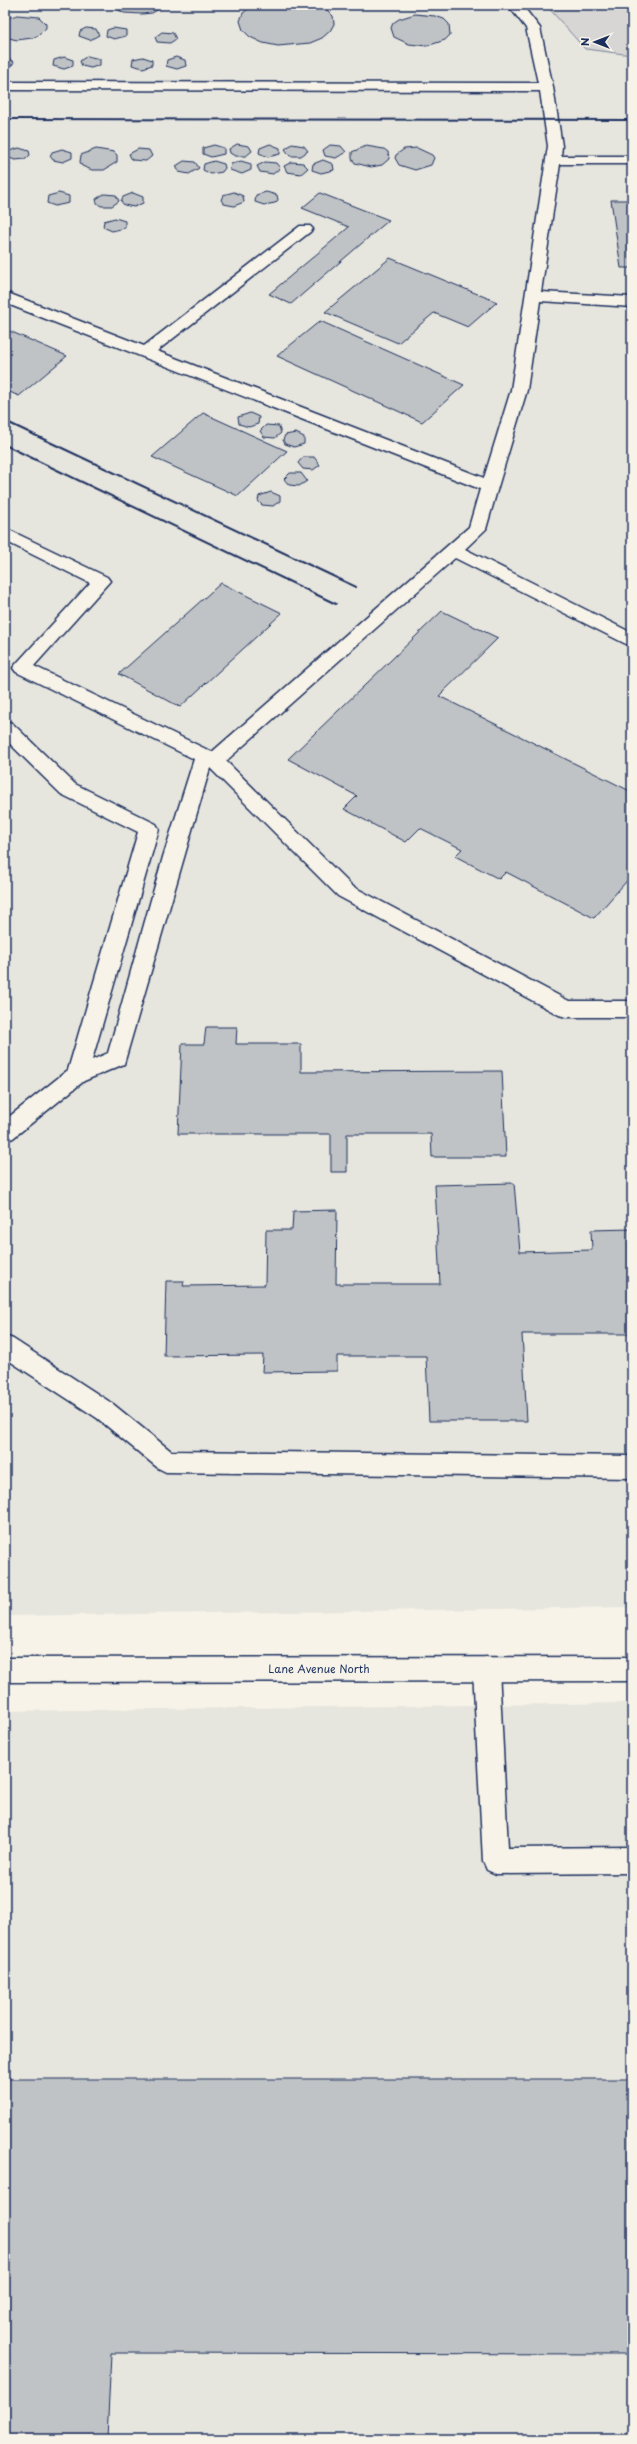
<svg xmlns="http://www.w3.org/2000/svg" width="637" height="2444" font-family="'Playpen Sans',sans-serif">
<rect width="100%" height="100%" fill="#f7f3e8"/>
<filter id="ink" filterUnits="userSpaceOnUse"><feTurbulence type="fractalNoise" baseFrequency=".025" numOctaves="2"/><feDisplacementMap in="SourceGraphic" scale="8" xChannelSelector="R" yChannelSelector="G"/><feConvolveMatrix kernelMatrix="1 2 1 2 8 2 1 2 1" color-interpolation-filters="sRGB"/></filter>
<g filter="url(#ink)">
<g fill="#e6e5de">
<path d="M5 5H546L585 49 632 55V1607L5 1616Z"/>
<path d="M632 1703V2439H5V1711Z"/>
</g>
<path fill="#d7d6d4" stroke="#798299" d="M546 5H632V55L585 49Z"/>
<g fill="#c0c3c5" stroke="#1b2f5e">
<path d="M110 5H166L152 13 142 14 124 13Z"/>
<path d="M322 5 333 16 334 24 330 31 322 38 310 43 278 46 263 43 250 37 243 30 240 21 243 13 253 5Z"/>
<path d="M415 14 435 16 444 19 449 24 450 35 445 40 427 46 409 44 394 37 391 28 393 23 399 19Z"/>
<path d="M17 15 39 17 46 24V28L39 35 32 38 17 40 5 37V19Z"/>
<path d="M86 28 96 29 99 35 90 40 79 36 80 31Z"/>
<path d="M113 28 126 30V36L114 39 106 36 107 30Z"/>
<path d="M162 32 173 33 176 39 170 43 157 42 155 37Z"/>
<path d="M87 56 100 59V65L91 68 82 66 80 61Z"/>
<path d="M5 57 14 62 12 65 5 68Z"/>
<path d="M64 57 73 60V66L64 69 53 66 54 60Z"/>
<path d="M143 57 152 60V65L143 68 132 65 133 59Z"/>
<path d="M176 57 185 60 186 66 177 69 166 66 167 60Z"/>
<path d="M237 144 249 146 252 151 246 156H235L230 153 229 149Z"/>
<path d="M270 144 280 148V154L268 157 259 153 260 148Z"/>
<path d="M292 144 304 146 308 151 301 156H290L285 149Z"/>
<path d="M214 145 224 148V154L211 157 203 154V148Z"/>
<path d="M330 145 341 146 346 152 336 158 325 156 323 150Z"/>
<path d="M366 146 384 149 388 152 389 159 382 165 371 167 355 163 352 159V152Z"/>
<path d="M19 148 29 151 30 155 26 159 15 160 7 157 9 151Z"/>
<path d="M417 148 432 155 434 158 431 165 415 170 399 165 395 158 396 155 404 149Z"/>
<path d="M62 149 72 152V158L63 162 53 160 50 156 52 152Z"/>
<path d="M96 149 114 152 117 155V162L104 170H92L82 166 80 162 81 155Z"/>
<path d="M138 149 149 150 152 156 146 161 132 160 129 154Z"/>
<path d="M5 160 11 165 5 171Z"/>
<path d="M323 160 333 164 334 170 321 173 312 170 313 164Z"/>
<path d="M184 161 195 162 199 168 189 174 179 172 176 166Z"/>
<path d="M214 161 224 164 225 168 222 172 211 174 203 170 204 164Z"/>
<path d="M241 161 251 164V170L242 174 230 170 231 164Z"/>
<path d="M265 162 276 163 280 168 273 174 260 172 257 166Z"/>
<path d="M292 162 303 163 308 168 301 174 287 172 284 166Z"/>
<path d="M234 192 243 196 244 202 234 206 224 204 221 200 223 195Z"/>
<path d="M266 192 277 195 278 200 275 203 264 205 255 202 256 195Z"/>
<path d="M59 193 69 196V203L55 206 47 203 48 196Z"/>
<path d="M133 193 143 197V203L134 207 124 205 121 201 123 197Z"/>
<path d="M320 193 389 220 291 304 269 294 349 227 302 208Z"/>
<path d="M104 194 116 195 119 201 112 206H101L97 203 96 199Z"/>
<path d="M611 200H632V268H621Z"/>
<path d="M115 218 125 221V228L112 231 103 227 104 221Z"/>
<path d="M390 258 497 302 468 327 434 313 398 343 325 312Z"/>
<path d="M320 321 464 385 422 422 277 356Z"/>
<path d="M5 329 67 356 19 396 5 390Z"/>
<path d="M203 413 287 451 238 496 152 457Z"/>
<path d="M250 413 259 417 258 424 249 427 239 424 238 417Z"/>
<path d="M266 425 279 426 281 433 275 438 264 437 260 431Z"/>
<path d="M296 433 304 437V444L294 447 285 444 283 440 285 435Z"/>
<path d="M303 457H314L320 465 313 470 303 469 298 463Z"/>
<path d="M290 473H301L307 481 299 486 289 485 284 479Z"/>
<path d="M271 492 280 496V501L273 506 262 505 258 501 259 496Z"/>
<path d="M221 583 282 613 180 707 119 674Z"/>
<path d="M442 611 498 638 439 696 632 792V875L594 918 506 872 499 879 455 856 462 849 420 828 406 842 344 809 357 796 288 759Z"/>
<path d="M206 1027H237L236 1044H301V1072L502 1071 506 1157H432L431 1134H347V1172H331V1134H178L182 1044H204Z"/>
<path d="M514 1183 520 1252 592 1250 591 1230 632 1229V1334H522L527 1421H429L426 1356H337V1371L262 1372 263 1355 164 1356 166 1281H184L183 1286 265 1285 266 1230H292L293 1211 337 1210 336 1284H440L435 1185Z"/>
<path d="M5 2079H632V2354L111 2353 107 2439H5Z"/>
</g>
<g fill="none" stroke-linecap="round" stroke-linejoin="round">
<g stroke="#1b2f5e" stroke-width="3">
<g id="service">
<path d="M508 5H522L540 28 553 87 562 146 561 156H632V164H560L541 292 632 297V307L540 301 527 390 498 487 486 529 465 549 632 633V647L455 558 226 761 352 886 569 1001H632V1017H566L559 1015 338 896 210 768 124 1064 84 1081 13 1138 5 1141V1120L68 1070 138 832 61 794 5 739V721L12 723 75 784 156 824 159 829 92 1060 108 1053 163 857 194 759 16 672 13 668 16 664 90 583 5 541V528L107 577 110 581 34 666 212 752 469 527 480 489 5 303V292L144 346 300 226H310L313 229 310 232 157 351 484 478 511 390 548 146 540 91 5 90V82L538 83 526 28Z"/>
<path d="M5 1336 13 1339 113 1404 171 1451 632 1456V1478L166 1472 158 1468 97 1418 5 1358Z"/>
<path d="M486 1657 495 1661 499 1669 508 1848 632 1847V1873L496 1874 487 1870 483 1861 473 1669 477 1661Z"/>
</g>
</g>
<g stroke="#1b2f5e" stroke-width="3">
<path id="secondary" d="M632 1657V1681L5 1682V1658Z"/>
</g>
<use href="#service" fill="#f7f3e8" fill-rule="evenodd"/>
<use href="#secondary" fill="#f7f3e8" fill-rule="evenodd"/>
<g stroke="#1b2f5e" stroke-width="2">
<path d="M5 119 632 120"/>
<path d="M5 421 356 587"/>
<path d="M5 445 336 604"/>
</g>
</g>
</g>
<g text-anchor="middle" stroke-width="3.5" stroke-linejoin="round" paint-order="stroke">
<g font-size="11" fill="#1b2f5e" stroke="#f7f3e8">
<text x="319" y="1673">Lane Avenue North</text>
</g>
</g>
<rect width="637" height="2444" fill="none" stroke="#f7f3e8" stroke-width="20"/>
<rect x="10" y="10" width="617" height="2424" fill="none" stroke="#1b2f5e" stroke-width="1.5" filter="url(#ink)"/>
<g transform="translate(595 42) rotate(270)" stroke="#f7f3e8" stroke-width="3" paint-order="stroke">
<path d="M0-3L7 15L0 10L-7 15Z" fill="#1b2f5e"/>
<text y="-6" font-size="11" font-weight="bold" text-anchor="middle" fill="#1b2f5e">N</text>
</g>
</svg>
